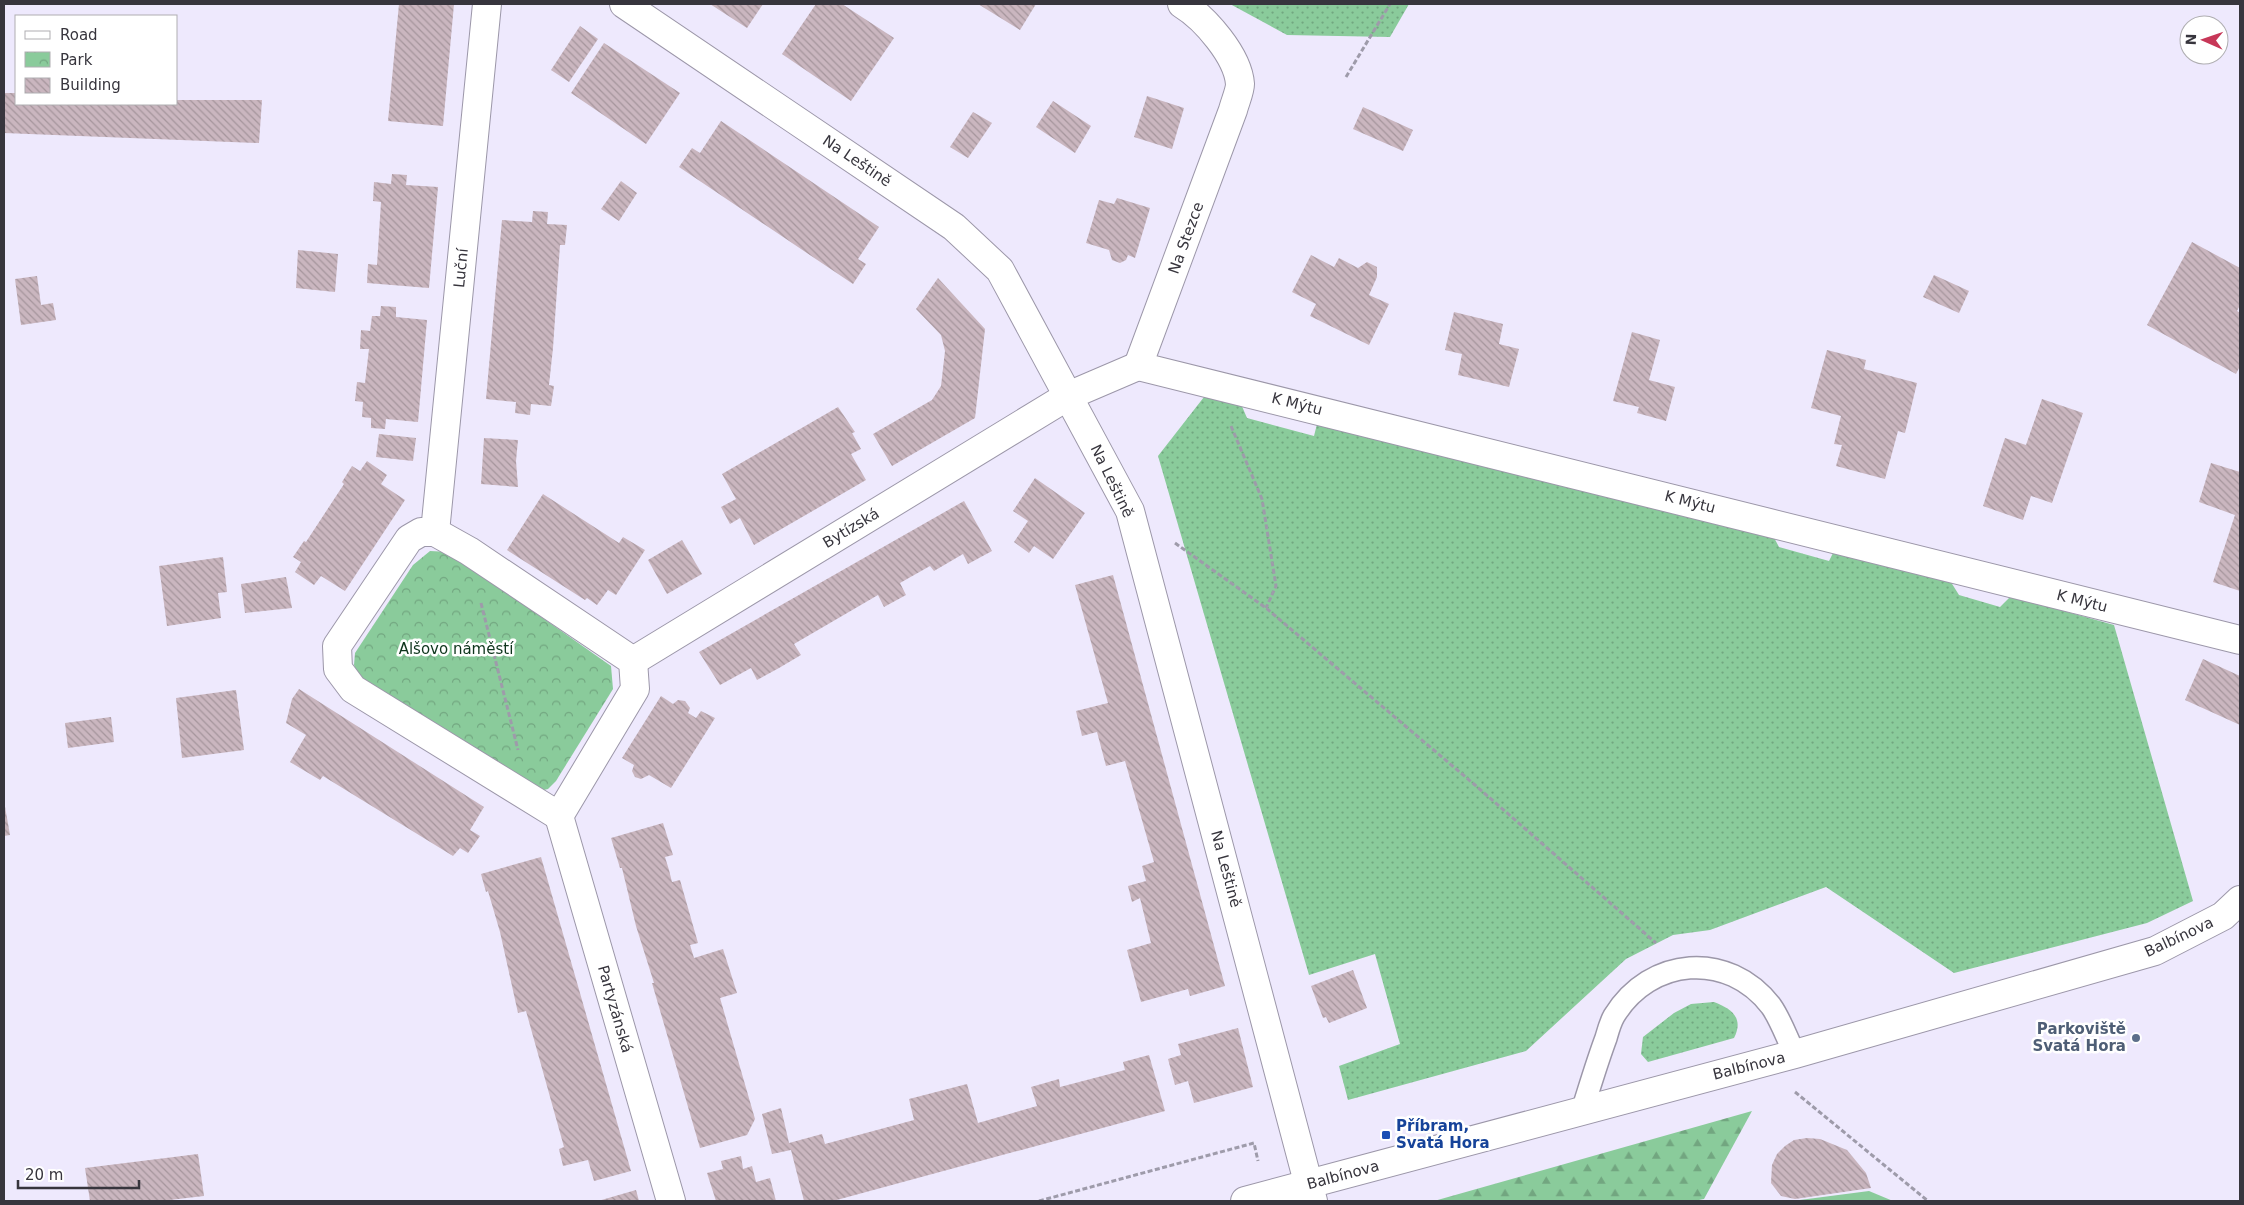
<svg xmlns="http://www.w3.org/2000/svg" width="2244" height="1205" font-family="'DejaVu Sans',sans-serif">
<defs>
<pattern id="grass-dots" width="8" height="8" patternUnits="userSpaceOnUse" patternTransform="scale(1.25)"><rect width="8" height="8" fill="#8acb9b"/><path d="M2 2h.1M6 6h.1" fill="none" stroke="#72a680" stroke-width="1.8" stroke-linecap="round"/></pattern>
<pattern id="forest-firs" width="22" height="20" patternUnits="userSpaceOnUse" patternTransform="scale(1.25)"><rect width="22" height="20" fill="#8acb9b"/><path d="M5 1l3.5 6h-7zM16 11l3.5 6h-7z" fill="#72a680"/></pattern>
<pattern id="park-crowns" width="20" height="18" patternUnits="userSpaceOnUse" patternTransform="scale(1.25)"><rect width="20" height="18" fill="#8acb9b"/><path d="M2 6a3 3 0 1 1 6 0M12 15a3 3 0 1 1 6 0" fill="none" stroke="#72a680"/></pattern>
<pattern id="building-back-hatch" width="6" height="6" patternUnits="userSpaceOnUse" patternTransform="scale(1.25)"><rect width="6" height="6" fill="#cab6bf"/><path d="M-1 5l2 2M0 0l6 6M5-1l2 2" fill="none" stroke="#a5959c"/></pattern>
</defs>
<rect width="100%" height="100%" fill="#eee9fd"/>
<g fill="url(#grass-dots)">
<path d="M1230 4H1409L1390 37 1287 35Z"/>
<path d="M1204 397 1241 404 1247 418 1314 436 1317 424 1771 532 1779 547 1829 561 1835 549 1949 579 1959 595 2000 607 2011 596 2114 625 2193 901 2147 923 1954 973 1826 887 1710 930 1673 935 1626 959 1526 1051 1348 1100 1339 1066 1400 1044 1375 954 1309 975 1158 456Z"/>
<path d="M1714 1002C1732 1009 1744 1018 1734 1038L1648 1062 1641 1054 1643 1037 1674 1013 1691 1004Z"/>
</g>
<path fill="url(#forest-firs)" d="M1752 1111 1704 1199 1694 1201H1434Z"/>
<path fill="url(#park-crowns)" d="M430 551 449 552 611 666 613 689 556 781 548 789 540 791 359 677 354 665 355 653 413 565Z"/>
<path fill="#8acb9b" d="M1869 1191 1893 1201H1792Z"/>
<g fill="url(#building-back-hatch)">
<path d="M399 4H454L443 126 388 121Z"/>
<path d="M710 4H763L747 28Z"/>
<path d="M816 4H842L894 38 851 101 782 54Z"/>
<path d="M978 4H1036L1020 30Z"/>
<path d="M580 26 598 39 569 82 551 70Z"/>
<path d="M604 43 680 93 646 144 571 93Z"/>
<path d="M4 93H16V104H176V100H262L259 143 4 133Z"/>
<path d="M1147 96 1184 108 1172 149 1134 137Z"/>
<path d="M1053 101 1091 126 1075 153 1036 127Z"/>
<path d="M1363 107 1413 130 1403 151 1353 129Z"/>
<path d="M973 112 992 123 968 158 950 147Z"/>
<path d="M721 121 879 227 858 259 866 264 853 284 679 167 692 148 700 153Z"/>
<path d="M392 174 407 175 406 185 438 187 429 288 367 283 368 264 377 265 381 202 373 201 374 182 391 184Z"/>
<path d="M621 181 637 193 619 221 601 209Z"/>
<path d="M1117 198 1150 208 1135 258 1128 255 1126 260 1120 263 1112 260 1109 250 1086 243 1099 200 1114 204Z"/>
<path d="M533 211 548 212 547 224 567 225 565 245H560L553 348 549 385 554 386 551 406 531 404 530 415 515 413 516 402 486 399 502 220 532 222Z"/>
<path d="M2192 242 2240 268V305L2237 311 2240 313V366L2236 374 2147 325Z"/>
<path d="M298 250 338 254 335 292 296 288Z"/>
<path d="M1311 255 1334 267 1339 258 1358 268 1367 262 1377 267V277L1369 295 1389 304 1369 345 1310 316 1316 304 1292 292Z"/>
<path d="M1934 275 1969 291 1959 313 1923 297Z"/>
<path d="M37 276 41 305 53 303 56 320 21 325 15 279Z"/>
<path d="M938 278 985 329 975 418 892 466 873 434 932 400 941 386 945 351 941 335 916 309Z"/>
<path d="M381 306 396 307V317L427 320 418 422 386 419 385 429 371 428V418L362 417 363 402 355 401 357 382 365 383 369 349H360L361 330 370 331 372 316H380Z"/>
<path d="M1454 312 1503 324 1499 344 1519 349 1509 387 1458 375 1462 354 1445 350Z"/>
<path d="M1632 332 1660 340 1649 380 1675 387 1666 421 1637 413 1639 407 1613 401Z"/>
<path d="M1827 350 1866 360 1864 369 1917 383 1905 433 1898 431 1885 479 1836 466 1842 445 1834 444 1841 416 1811 408Z"/>
<path d="M2042 399 2083 413 2052 503 2031 496 2023 520 1983 506 2005 438 2026 445Z"/>
<path d="M838 407 855 432 852 433 861 449 851 454 866 480 754 545 740 518 730 524 721 507 736 499 722 474Z"/>
<path d="M379 434 416 438 413 461 376 457Z"/>
<path d="M484 438 518 440 516 461 518 487 481 484Z"/>
<path d="M367 461 387 475 381 484 405 500 345 591 321 576 314 585 295 572 301 562 293 557 304 541 306 542 344 484 342 482 352 466 360 471Z"/>
<path d="M2211 463 2240 472V591L2213 582 2235 515 2199 502Z"/>
<path d="M1035 478 1085 513 1053 559 1034 546 1029 553 1014 542 1028 521 1013 511Z"/>
<path d="M543 494 619 543 623 537 645 550 616 595 608 590 597 605 587 598 585 600 507 550Z"/>
<path d="M964 501 992 551 968 564 963 554 934 571 930 566 900 583 906 595 884 607 878 595 794 644 801 655 779 668 757 680 751 668 720 685 699 652Z"/>
<path d="M682 540 702 574 667 594 648 560Z"/>
<path d="M223 557 227 592 218 593 221 618 167 626 159 566Z"/>
<path d="M1113 575 1225 986 1190 996 1188 989 1141 1002 1127 950 1151 943 1140 898 1132 902 1128 886 1146 881 1142 866 1154 862 1125 761 1106 766 1097 732 1082 736 1076 711 1108 703 1075 585Z"/>
<path d="M286 577 292 608 245 613 241 584Z"/>
<path d="M2203 659 2240 676V725L2185 700Z"/>
<path d="M299 689 484 807 470 830 480 836 468 853 460 848 453 856 323 776 320 780 290 762 306 735 286 723 292 699Z"/>
<path d="M236 690 244 750 182 758 176 698Z"/>
<path d="M661 696 673 704 678 700 685 701 690 708 688 713 696 718 701 711 715 718 671 788 649 775 641 779 635 777 632 771 634 765 622 758Z"/>
<path d="M111 717 114 742 68 748 65 723Z"/>
<path d="M4 801 10 835 4 836Z"/>
<path d="M663 823 673 855 665 857 669 870 672 882 680 880 698 943 690 945 694 958 723 949 737 993 720 998 755 1119 747 1135 700 1148 652 983H654L636 926 622 868H620L611 838Z"/>
<path d="M541 857 631 1171 594 1181 588 1160 563 1166 559 1149 564 1147 526 1011 518 1013 500 932 488 891 486 892 481 874Z"/>
<path d="M1353 970 1367 1008 1329 1023 1326 1017 1323 1018 1311 986Z"/>
<path d="M1238 1028 1253 1087 1194 1103 1188 1081 1175 1085 1168 1059 1181 1055 1178 1044Z"/>
<path d="M1149 1055 1165 1111 833 1201H804L791 1150 772 1154 762 1114 781 1108 789 1143 822 1134 825 1144 914 1120 909 1099 967 1084 978 1123 1037 1106 1031 1087 1059 1079 1060 1087 1125 1070 1123 1062Z"/>
<path d="M1807 1138 1820 1139 1847 1150 1866 1173 1871 1188 1795 1199 1781 1196 1771 1183 1772 1165 1777 1154 1785 1146 1794 1140Z"/>
<path d="M198 1154 204 1196 161 1201H90L85 1168Z"/>
<path d="M741 1156 743 1169 752 1166 756 1182 770 1178 776 1201H716L707 1173 723 1169 721 1161Z"/>
<path d="M636 1190 639 1201H598Z"/>
</g>
<g fill="none" stroke-linecap="round" stroke-linejoin="round">
<g stroke="#9c97a9" stroke-width="24">
<path id="lane" d="M1582 1111C1590 1086 1597 1062 1606 1038 1608 1031 1610 1023 1614 1016 1650 957 1728 950 1771 1006 1781 1020 1787 1039 1795 1054"/>
</g>
<g stroke="#9c97a9" stroke-width="30">
<g id="street">
<path d="M624 4 954 227 1000 270 1130 511 1313 1201"/>
<path d="M1138 366 2240 640"/>
<path d="M1138 366 1233 110C1235 102 1240 91 1240 84 1238 56 1205 18 1182 4"/>
<path d="M421 532H435L469 551 633 661 635 689 559 816 353 689 338 669 337 646 409 539Z"/>
<path d="M435 532 487 4"/>
<path d="M633 661 1068 396 1138 366"/>
<path d="M559 816 671 1201"/>
</g>
</g>
<g stroke="#9c97a9" stroke-width="30">
<path id="secondary" d="M1245 1201 1795 1054 2155 951 2223 916 2240 900"/>
</g>
<g stroke="#9e9baa" stroke-width="3" stroke-dasharray="5 2.5" stroke-linecap="butt">
<path d="M1346 77 1390 4"/>
<path d="M1231 426 1262 499 1276 586 1266 608"/>
<path d="M1175 543 1266 608 1475 785 1656 943"/>
<path d="M481 603 518 750"/>
<path d="M1795 1092 1928 1201"/>
<path d="M1039 1201 1254 1143 1258 1161"/>
</g>
<use href="#lane" stroke="#fff" stroke-width="21"/>
<use href="#street" stroke="#fff" stroke-width="28"/>
<use href="#secondary" stroke="#fff" stroke-width="28"/>
</g>
<circle fill="#5c6f8a" stroke="#fff" stroke-width="2" cx="2136" cy="1038" r="5"/>
<rect fill="#1a4fb4" stroke="#fff" stroke-width="2" x="1381" y="1130" width="10" height="10" rx="2.5"/>
<g text-anchor="middle" stroke-width="5" stroke-linejoin="round" paint-order="stroke">
<g font-size="15" fill="#37353d" stroke="#fff">
<text transform="translate(857 161) rotate(34)" y="5">Na Leštině</text>
<text transform="translate(1186 238) rotate(-70)" y="5">Na Stezce</text>
<text transform="translate(461 268) rotate(-84)" y="5">Luční</text>
<text transform="translate(1297 404) rotate(14)" y="5">K Mýtu</text>
<text transform="translate(1112 481) rotate(64)" y="5">Na Leštině</text>
<text transform="translate(1690 502) rotate(14)" y="5">K Mýtu</text>
<text transform="translate(851 528) rotate(-31)" y="5">Bytízská</text>
<text transform="translate(2082 601) rotate(14)" y="5">K Mýtu</text>
<text transform="translate(1226 869) rotate(75)" y="5">Na Leštině</text>
<text transform="translate(2179 937) rotate(-25)" y="5">Balbínova</text>
<text transform="translate(615 1009) rotate(74)" y="5">Partyzánská</text>
<text transform="translate(1749 1066) rotate(-14)" y="5">Balbínova</text>
<text transform="translate(1343 1175) rotate(-15)" y="5">Balbínova</text>
</g>
<g font-size="15" fill="#0e351c" stroke="#fff">
<text x="456" y="654">Alšovo náměstí</text>
</g>
<g font-size="15" font-weight="bold" fill="#4e5e75" stroke="#fff" text-anchor="end">
<text x="2126" y="1034">Parkoviště<tspan x="2126" dy="17">Svatá Hora</tspan></text>
</g>
<g font-size="15" font-weight="bold" fill="#164399" stroke="#fff" text-anchor="start">
<text x="1396" y="1131">Příbram,<tspan x="1396" dy="17">Svatá Hora</tspan></text>
</g>
</g>
<rect width="2244" height="1205" fill="none" stroke="#37353d" stroke-width="10"/>
<rect x="15" y="15" width="162" height="90" fill="#ffffff" stroke="#afaeb1"/>
<rect x="25" y="31" width="25" height="8" fill="#ffffff" stroke="#afaeb1"/>
<text x="60" y="40" font-size="15" fill="#37353d">Road</text>
<rect x="25" y="52" width="25" height="15" fill="url(#park-crowns)" stroke="#afaeb1"/>
<text x="60" y="65" font-size="15" fill="#37353d">Park</text>
<rect x="25" y="78" width="25" height="15" fill="url(#building-back-hatch)" stroke="#afaeb1"/>
<text x="60" y="90" font-size="15" fill="#37353d">Building</text>
<g transform="translate(2204 40) rotate(272)"><circle r="24" fill="#ffffff" stroke="#afaeb1"/>
<path d="M0-4L9 19L0 12L-9 19Z" fill="#c73758"/>
<text y="-8" font-size="14" font-weight="bold" text-anchor="middle" fill="#37353d">N</text>
</g>
<path d="M18 1180v8h121v-8" fill="none" stroke="#37353d" stroke-width="2.5"/>
<text x="25" y="1180" font-size="15" fill="#37353d" stroke="#ffffff" stroke-width="4" paint-order="stroke">20 m</text>
</svg>
